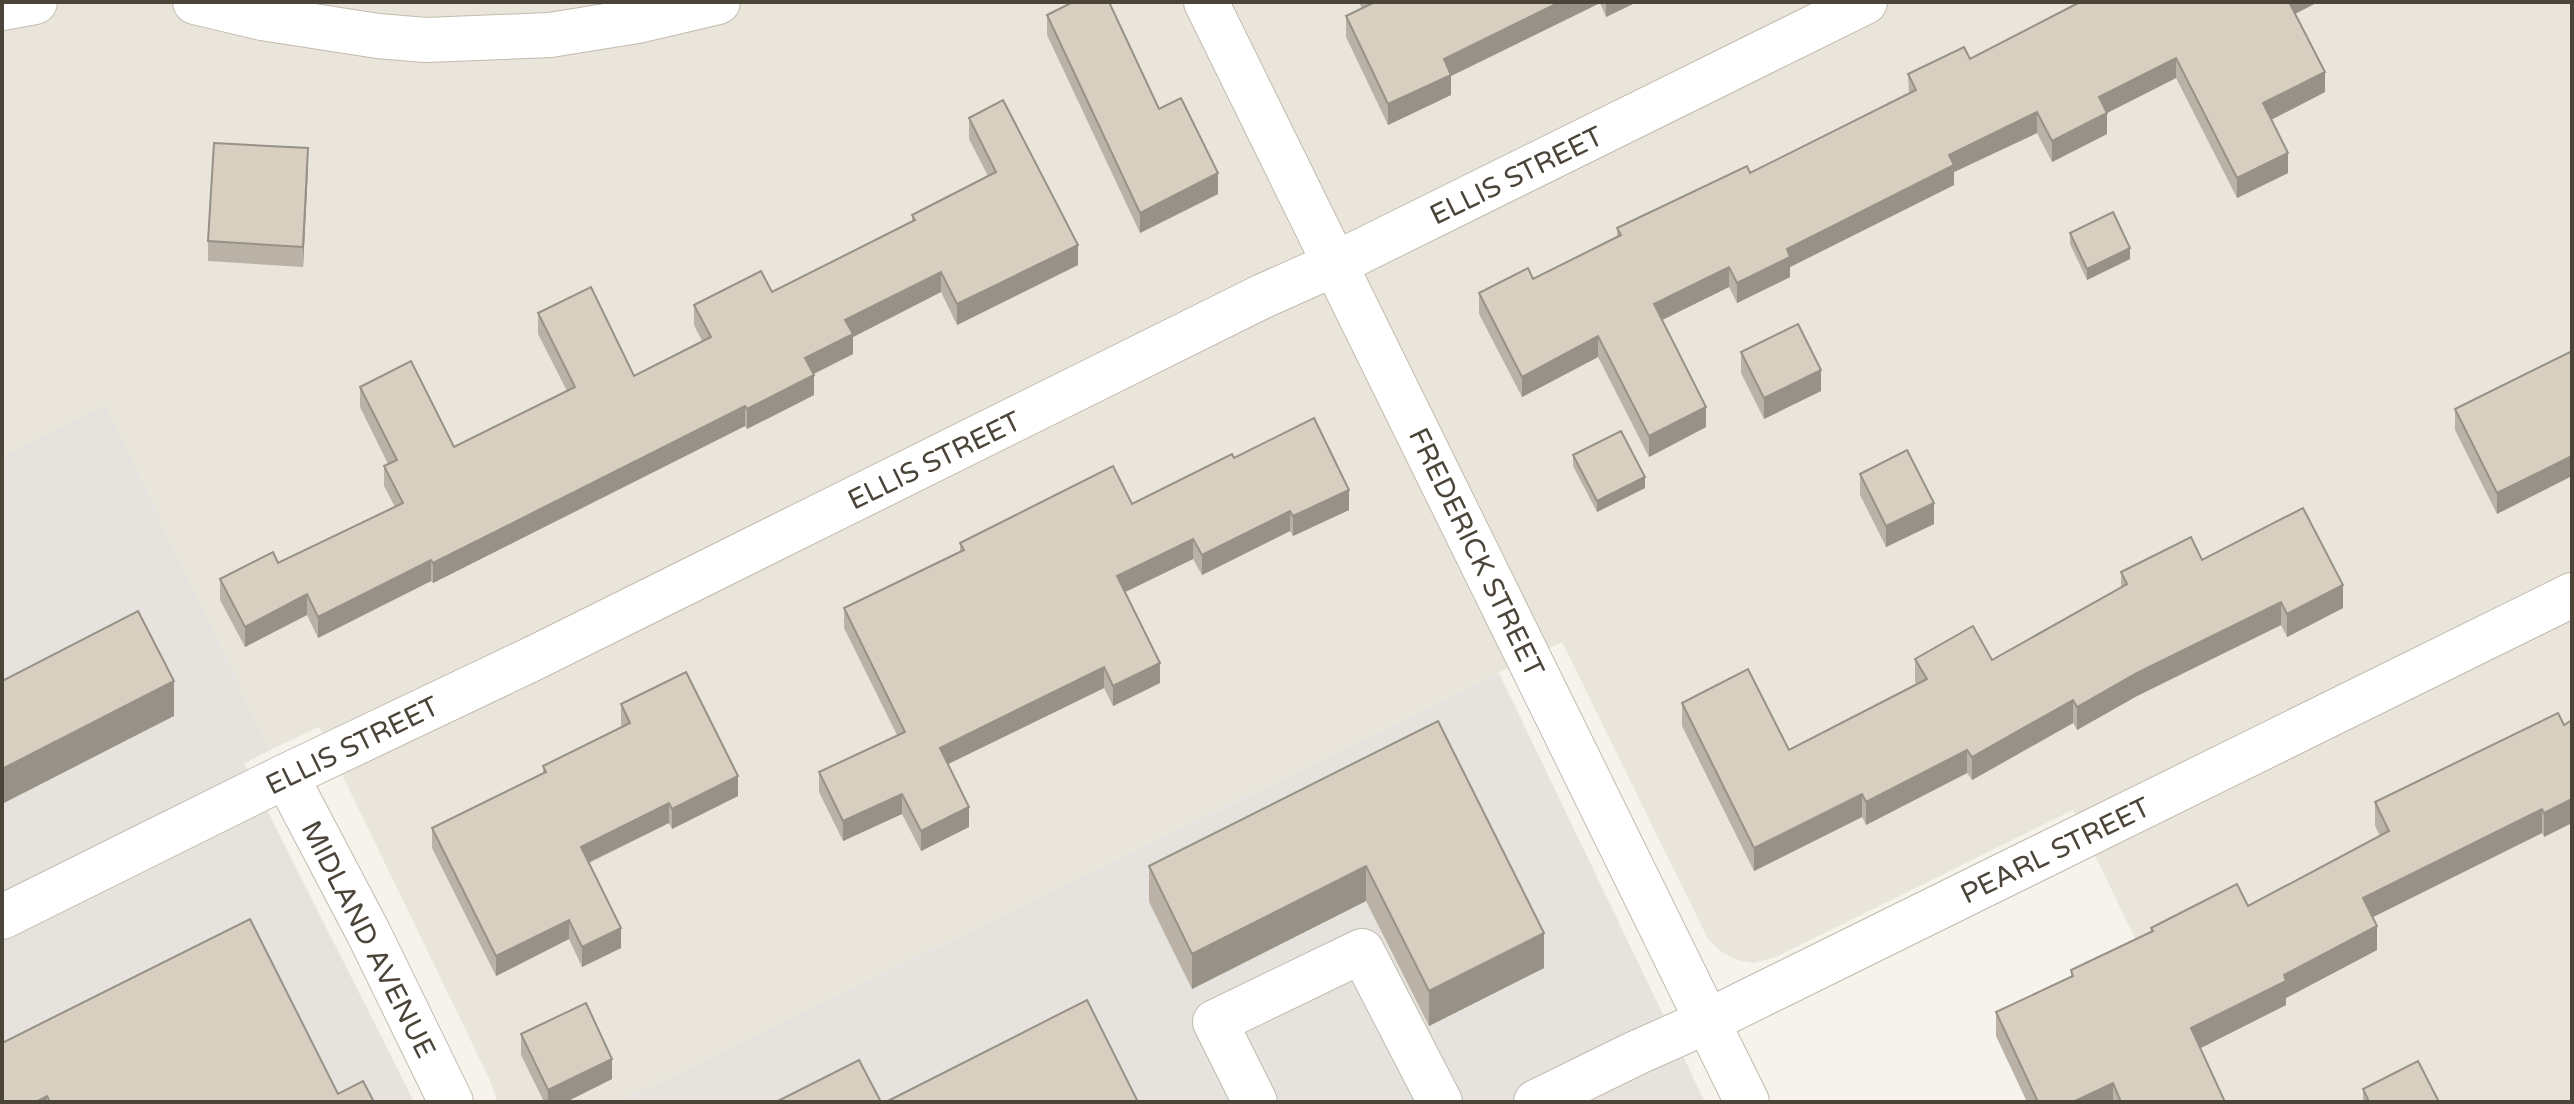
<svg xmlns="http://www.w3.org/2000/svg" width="2574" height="1104" font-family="'Varela Round',sans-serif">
<rect width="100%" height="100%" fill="#f6f3ec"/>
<path fill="#eae5da" d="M2 2H2572V1102H2214L2073 810 1776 957 1754 963 1737 960 1723 953 1708 939 1562 642 618 1102H498L488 1076 319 727 270 750 106 405 2 457Z"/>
<g fill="#e6e2dd">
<path d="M106 405 270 750 244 764 414 1102H2V457Z"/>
<path d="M1499 673 1705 1102H618Z"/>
</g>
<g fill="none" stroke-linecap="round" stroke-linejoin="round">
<g stroke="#c2bbae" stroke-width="46">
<g id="minor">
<path d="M195 2 262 18 378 36 426 40 550 35 637 21 718 2"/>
<path d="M1206 2 1747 1102"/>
<path d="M2 8 35 2"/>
<path d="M286 776 369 934 451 1102"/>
<path d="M2 917 286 776 534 658 1263 296 1335 264 1865 2"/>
<path d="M1255 1102 1215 1022 1362 951 1440 1102"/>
<path d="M1536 1102 1636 1053 1708 1021 2572 595"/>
</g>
</g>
<use href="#minor" stroke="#fff" stroke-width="44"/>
</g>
<g fill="#bab2a6">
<path d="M1359 2H1637L1606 17 1600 3 1451 76V95L1388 125 1346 37V16L1362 9Z"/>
<path d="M2080 2H2318L2295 14 2325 92 2271 120 2288 173 2237 198 2176 78 2107 113V134L2052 162 2037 133 1954 172V185L1790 267V277L1737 303 1729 287 1662 320 1706 427 1649 457 1598 357 1522 397 1479 314V293L1533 279 1617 237V228L1750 173 1909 94 1908 74 1970 59Z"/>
<path d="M1047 15 1159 109 1218 194 1140 233 1047 35Z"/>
<path d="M969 118 1078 265 957 325 941 292 853 337V354L814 374V395L747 429 745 426 433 583 431 581 318 638 307 615 245 647 220 600V579L278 563 395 507 384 486V466L388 464 360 407V387L454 447 567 391 538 334V313L634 376 702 341 694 325V305L772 292 912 221V215L988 176 969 139Z"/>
<path d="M308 168 303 267 208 261V241Z"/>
<path d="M2070 233 2130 259 2087 280 2070 244Z"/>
<path d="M2572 351 2497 514 2455 430V409Z"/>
<path d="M1741 352 1821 391 1764 419 1741 373Z"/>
<path d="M1573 455 1645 488 1597 512 1573 466Z"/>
<path d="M1234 458 1349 510 1293 536 1290 531 1202 575 1193 559 1125 592 1160 683 1113 706 1104 688 948 764 969 827 921 851 902 814 843 841 819 792V772L897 735 844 628V608L960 551V543L1132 504Z"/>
<path d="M1860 474 1934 524 1886 547 1860 495Z"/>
<path d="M2202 560 2343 608 2287 637 2281 625 2137 696 2077 730 2073 723 1972 780 1967 773 1866 825 1862 817 1754 871 1682 726V703L1789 750 1917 684 1915 682V659L1992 660 2121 587V572Z"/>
<path d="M621 704 738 796 672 829 669 823 589 863 621 948 582 967 569 939 496 976 432 848V828L543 773V766L622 727 621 724Z"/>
<path d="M2558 713 2544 837 2542 833 2373 917 2377 950 2286 998V1005L2200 1048 2225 1102H2027L1996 1036V1012L2071 977V970L2151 932V928L2248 906 2380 836 2375 826V802Z"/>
<path d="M1438 721 1544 968 1429 1026 1366 901 1192 989 1149 902V866Z"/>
<path d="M521 1034 612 1079 566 1102H544L521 1055Z"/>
<path d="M2363 1089 2439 1102H2363Z"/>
</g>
<g fill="#979187">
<path d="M1560 2H1600V3L1451 76V95L1388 125V104L1444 59Z"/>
<path d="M1606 2H1637L1606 17Z"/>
<path d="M2287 2H2318L2287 18Z"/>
<path d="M2176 58V78L2099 117V97Z"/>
<path d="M2325 72V92L2263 124V103Z"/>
<path d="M2037 112V133L1954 172V185L1790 267V277L1737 303V283L1787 249 1949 155Z"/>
<path d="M2107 113V134L2052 162V141Z"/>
<path d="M308 148V168L303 267V247Z"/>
<path d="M2288 153V173L2237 198V178Z"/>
<path d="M1218 173V194L1140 233V213Z"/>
<path d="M1078 245V265L957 325V304Z"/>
<path d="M2130 248V259L2087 280V269Z"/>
<path d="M1729 267V287L1654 324V304Z"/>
<path d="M941 272V292L853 337V354L805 378V358L845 320Z"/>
<path d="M1598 336V357L1522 397V377Z"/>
<path d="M1821 370V391L1764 419V398Z"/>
<path d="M814 375V395L747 429V409Z"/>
<path d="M745 406V426L433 583V563Z"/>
<path d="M1706 407V427L1649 457V436Z"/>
<path d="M2572 456V476L2497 514V493Z"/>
<path d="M1645 477V488L1597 512V501Z"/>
<path d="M1349 490V510L1293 536V516Z"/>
<path d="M1934 503V524L1886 547V526Z"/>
<path d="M1290 511V531L1202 575V555Z"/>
<path d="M1193 539V559L1117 596V576Z"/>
<path d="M431 560V581L318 638V617Z"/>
<path d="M2343 585V608L2287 637V614Z"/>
<path d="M307 594V615L245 647V627Z"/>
<path d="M2281 602V625L2137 696 2077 730V707L2137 673Z"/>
<path d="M1160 663V683L1113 706V686Z"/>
<path d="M1104 667V688L940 768V748Z"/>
<path d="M174 681V716L2 804V769Z"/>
<path d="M2073 700V723L1972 780V757Z"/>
<path d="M1967 750V773L1866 825V802Z"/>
<path d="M738 776V796L672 829V809Z"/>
<path d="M902 794V814L843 841V821Z"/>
<path d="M1862 794V817L1754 871V848Z"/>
<path d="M2572 799V823L2544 837V813Z"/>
<path d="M669 803V823L581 866V847Z"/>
<path d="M969 807V827L921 851V831Z"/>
<path d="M2542 809V833L2363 922V898Z"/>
<path d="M1366 866V901L1192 989V954Z"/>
<path d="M569 920V939L496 976V956Z"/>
<path d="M2377 926V950L2286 998V1005L2191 1053V1028L2284 975Z"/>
<path d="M621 928V948L582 967V947Z"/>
<path d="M1544 933V968L1429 1026V991Z"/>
<path d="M612 1059V1079L566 1102H548V1090Z"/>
<path d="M2113 1083V1102H2073Z"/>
<path d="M47 1096V1102H36Z"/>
</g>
<g fill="#d8cfc1" stroke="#979187" stroke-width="2">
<path d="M1073 2H1109L1159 109 1181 98 1218 173 1140 213 1047 15Z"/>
<path d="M1369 2H1560L1444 59 1451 75 1388 104 1346 16 1371 4Z"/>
<path d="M2080 2H2289L2325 72 2263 103 2288 153 2237 178 2176 58 2099 97 2107 113 2052 141 2037 112 1949 155 1954 165 1787 249 1790 257 1737 283 1729 267 1654 304 1706 407 1649 436 1598 336 1522 377 1479 293 1528 268 1533 279 1621 235 1617 228 1747 166 1750 173 1916 90 1908 74 1964 47 1970 59Z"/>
<path d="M1003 100 1078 245 957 304 941 272 845 320 853 334 805 358 814 375 747 409 745 406 433 563 431 560 318 617 307 594 245 627 220 579 273 552 278 563 403 503 384 466 397 460 360 387 411 361 454 447 575 387 538 313 591 287 634 376 711 337 694 305 761 271 772 292 915 220 912 215 996 172 969 118Z"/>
<path d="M214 143 308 148 303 247 208 241Z"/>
<path d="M2113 212 2130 248 2087 269 2070 233Z"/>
<path d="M1798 324 1821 370 1764 398 1741 352Z"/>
<path d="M2572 351V456L2497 493 2455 409Z"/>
<path d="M1314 418 1349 490 1293 516 1290 511 1202 555 1193 539 1117 576 1160 663 1113 686 1104 667 940 748 969 807 921 831 902 794 843 821 819 772 905 732 844 608 964 550 960 543 1113 466 1132 504 1232 454 1234 458Z"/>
<path d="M1621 431 1645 477 1597 501 1573 455Z"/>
<path d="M1907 450 1934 503 1886 526 1860 474Z"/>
<path d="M2303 508 2343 585 2287 614 2281 602 2137 673 2077 707 2073 700 1972 757 1967 750 1866 802 1862 794 1754 848 1682 703 1748 669 1789 750 1927 679 1915 659 1973 626 1992 660 2127 584 2121 572 2191 537 2202 560Z"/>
<path d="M138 611 174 681 2 769V681Z"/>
<path d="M686 672 738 776 672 809 669 803 581 847 621 928 582 947 569 920 496 956 432 828 546 772 543 766 630 723 621 704Z"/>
<path d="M2558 713 2564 725 2572 720V799L2544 813 2542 809 2363 898 2377 926 2284 975 2286 981 2191 1028 2225 1102H2121L2113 1083 2073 1102H2038L1996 1012 2073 976 2071 970 2153 931 2151 928 2237 884 2248 906 2389 831 2375 802Z"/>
<path d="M1438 721 1544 933 1429 991 1366 866 1192 954 1149 866Z"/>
<path d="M250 919 338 1094 363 1081 374 1102H50L47 1096 36 1102H2V1043Z"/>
<path d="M1087 1000 1138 1102H886Z"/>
<path d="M586 1003 612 1059 548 1090 521 1034Z"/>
<path d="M859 1060 881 1102H776Z"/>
<path d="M2418 1061 2439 1102H2369L2363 1089Z"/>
</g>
<g text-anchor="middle" stroke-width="8" stroke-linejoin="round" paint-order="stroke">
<g font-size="28" fill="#4b4439" stroke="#fff">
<text transform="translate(1516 175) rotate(-26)" y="10">ELLIS STREET</text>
<text transform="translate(934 460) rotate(-26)" y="10">ELLIS STREET</text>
<text transform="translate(1477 552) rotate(64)" y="10">FREDERICK STREET</text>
<text transform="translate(352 745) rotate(-26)" y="10">ELLIS STREET</text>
<text transform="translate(2055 850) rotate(-26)" y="10">PEARL STREET</text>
<text transform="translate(369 939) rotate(63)" y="10">MIDLAND AVENUE</text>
</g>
</g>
<rect width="2574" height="1104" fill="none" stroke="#4b4439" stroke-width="8"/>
</svg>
